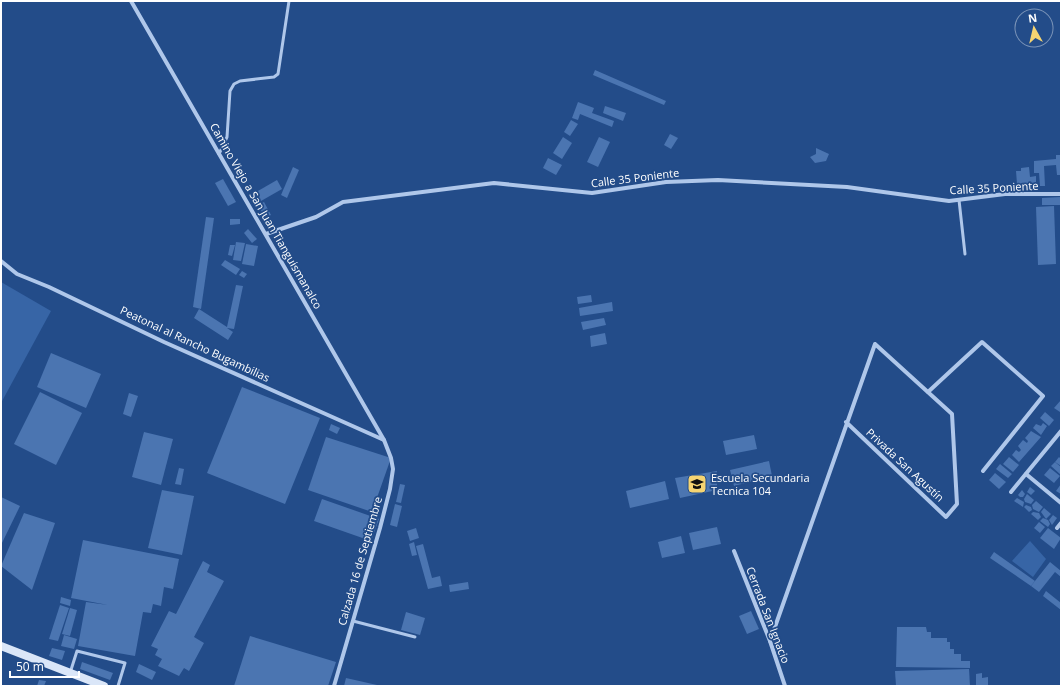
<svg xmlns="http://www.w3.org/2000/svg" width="1062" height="687" font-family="'Open Sans',sans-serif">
<rect width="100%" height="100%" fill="#234c89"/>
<g fill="#3765a6">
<path d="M1 282 51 311 1 403Z"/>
<path d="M1030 541 1046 559 1033 577 1012 561Z"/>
</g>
<g fill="#4b75b1">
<path d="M595 70 666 101 664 105 593 75Z"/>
<path d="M578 102 594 108 592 113 614 121 612 127 580 114 578 120 572 118Z"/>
<path d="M605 106 626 113 623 121 603 113Z"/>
<path d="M571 120 578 124 570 136 564 132Z"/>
<path d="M670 134 678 138 671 149 664 145Z"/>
<path d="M563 137 572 143 562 159 553 153Z"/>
<path d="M599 137 610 142 598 167 587 162Z"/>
<path d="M816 148 829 154 826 161 815 163 810 157 816 154Z"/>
<path d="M1056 155H1061V175H1057L1056 165 1044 166 1045 186H1040L1039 173H1034V161L1056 159Z"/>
<path d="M548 158 562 165 556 175 543 168Z"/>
<path d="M293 167 299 170 287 198 281 195Z"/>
<path d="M1029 167 1030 177 1036 176V183L1017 184 1016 171H1021V168Z"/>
<path d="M223 179 236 202 228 206 215 183Z"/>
<path d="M277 180 282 189 254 205 249 196Z"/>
<path d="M1061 197V205H1042V198Z"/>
<path d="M264 202 271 215 265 218 258 205Z"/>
<path d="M1054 206 1056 264 1038 265 1036 207Z"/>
<path d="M206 217 214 218 201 309 193 307Z"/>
<path d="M230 219H240V224L230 225Z"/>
<path d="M248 229 257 239 252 243 244 233Z"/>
<path d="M236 242 245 243 241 261 233 260Z"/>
<path d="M246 244 258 246 254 266 242 264Z"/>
<path d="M230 245H235L232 256 228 255Z"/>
<path d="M225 260 240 269 236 275 221 265Z"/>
<path d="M242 271 247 274 244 278 239 275Z"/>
<path d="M236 285 243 286 234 329 227 328 233 332 228 340 194 318 199 309 227 327Z"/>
<path d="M591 295 592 302 578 304 577 297Z"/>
<path d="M612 302 613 311 580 316 579 308Z"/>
<path d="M604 318 606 325 583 330 581 322Z"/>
<path d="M605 333 607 344 591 347 590 336Z"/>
<path d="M51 353 101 374 86 408 37 387Z"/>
<path d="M242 387 320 418 285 504 207 473Z"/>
<path d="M40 392 82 413 56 465 14 444Z"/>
<path d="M129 393 138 396 131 417 123 414Z"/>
<path d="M1061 400V411L1060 412 1054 408Z"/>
<path d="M1045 412 1054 420 1049 426 1040 418Z"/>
<path d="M1043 423 1047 426 1041 435 1033 428 1036 424 1041 426Z"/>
<path d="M331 424 340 428 337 434 329 430Z"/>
<path d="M1031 431 1041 437 1019 462 1012 455 1016 450 1019 452 1021 450 1018 446 1023 440 1027 443 1028 441 1025 438Z"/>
<path d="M144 432 173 439 161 485 132 477Z"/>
<path d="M754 435 757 449 726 455 723 441Z"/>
<path d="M326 437 391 458 372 512 308 490Z"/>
<path d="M1009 457 1019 465 1013 472 1003 464Z"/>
<path d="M1059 457 1061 459V466L1055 462Z"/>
<path d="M769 461 772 476 734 486 730 470Z"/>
<path d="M1055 462 1061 467V475L1051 466Z"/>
<path d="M1000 464 1012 474 1008 478 996 469Z"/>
<path d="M179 468 184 469 181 485 175 484Z"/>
<path d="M1050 468 1060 476 1054 483 1044 475Z"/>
<path d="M717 471V490L680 498 675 478Z"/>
<path d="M995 473 1006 482 999 489 989 480Z"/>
<path d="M665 481 669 499 630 508 626 491Z"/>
<path d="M400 484 405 485 401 503 396 502Z"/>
<path d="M1061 484V494L1056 491Z"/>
<path d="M1030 487 1035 491 1031 495 1027 492Z"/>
<path d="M162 490 194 496 182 555 148 548Z"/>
<path d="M1022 490 1025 494 1023 497H1020L1018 495Z"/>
<path d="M1027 494 1034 500 1031 504 1025 502 1024 499Z"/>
<path d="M1 497 20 506 1 545Z"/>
<path d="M1017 498 1024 502 1023 507 1014 501Z"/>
<path d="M322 499 379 519 371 541 314 521Z"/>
<path d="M1036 501 1043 507 1039 512 1033 509 1032 505Z"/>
<path d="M395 504 402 506 397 527 390 525Z"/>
<path d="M1026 505 1031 507 1032 510 1029 512 1024 507Z"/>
<path d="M1044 508 1051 514 1046 519 1041 512Z"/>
<path d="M1033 512 1039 513 1041 517 1038 520 1031 514Z"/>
<path d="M24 513 55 523 32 590 1 566Z"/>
<path d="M1053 515 1057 518 1052 525 1049 520Z"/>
<path d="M1043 518 1048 520 1050 524 1048 527 1040 521Z"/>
<path d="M1039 522 1045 527 1040 533 1034 528Z"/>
<path d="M717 527 721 544 693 550 689 533Z"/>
<path d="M416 528 419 538 410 541 407 531Z"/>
<path d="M1048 528 1061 538 1054 549 1040 538Z"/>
<path d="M681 536 685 553 662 558 658 542Z"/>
<path d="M83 540 179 559 173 589 164 587 161 606 153 604 151 613 143 612 135 656 78 646 86 602 108 605 71 598Z"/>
<path d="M414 542 417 555 412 556 409 544Z"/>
<path d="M423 544 432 578 440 576 442 586 428 589 416 546Z"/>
<path d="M994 552 1035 581 1031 586 990 558Z"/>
<path d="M203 561 210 565 207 572 224 581 194 637 204 643 189 671 184 668 179 676 158 666 162 659 155 655 158 649 151 646 169 611 176 614Z"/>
<path d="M1050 562 1061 571V577L1055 572 1039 592 1031 586Z"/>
<path d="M468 582 469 589 450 592 449 585Z"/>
<path d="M1046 591 1061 603V610L1043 596Z"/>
<path d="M61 597 71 600 70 606 60 603Z"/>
<path d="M60 605 69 608 58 641 49 639Z"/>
<path d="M70 608 77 610 70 636 62 634Z"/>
<path d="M751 611 759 629 747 634 739 616Z"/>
<path d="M406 612 425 618 420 635 401 630Z"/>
<path d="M897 627H926L927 632H931V638H947V642H950V649H954V654H961V661H970V668L896 667Z"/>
<path d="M64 635 77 639 74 649 61 646Z"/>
<path d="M250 636 336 662 328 686H234Z"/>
<path d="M52 648 65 651 62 660 49 656Z"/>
<path d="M82 662 113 673 110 680 80 669Z"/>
<path d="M139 664 156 672 152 680 136 672Z"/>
<path d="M969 669 970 686H896L895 671Z"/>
<path d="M982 673V678L988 677V686H976V674Z"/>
<path d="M346 678 377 685V686H344Z"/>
<path d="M39 680 46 681 44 686H37Z"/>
</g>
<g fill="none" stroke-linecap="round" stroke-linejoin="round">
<g stroke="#afc7ea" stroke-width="3">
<path d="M219 154 227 137 230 91 234 84 240 81 274 77 278 74 289 1"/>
<path d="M959 200 965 254"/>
<path d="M353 621 415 637"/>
<path d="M70 673 77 651 125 663 118 686"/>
</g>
<g stroke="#afc7ea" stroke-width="4">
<path d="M131 1 384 440 391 458 393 469 390 489 380 528 334 686"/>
<path d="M266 234 316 217 343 202 494 183 592 193 666 182 718 180 847 187 949 201 1005 194H1061"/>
<path d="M1 261 17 274 49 287 164 342 384 440"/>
<path d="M928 392 982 342 1043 396 983 471"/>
<path d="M1026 474 1061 503"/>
<path d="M1011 492 1061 431"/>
<path d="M1057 528 1061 523"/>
<path d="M734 551 770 641 785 686"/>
<path d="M770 641 875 344 952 414 957 504 946 517 846 422"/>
</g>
<path stroke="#dae6f8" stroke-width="8" d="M1 646 104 686"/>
</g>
<defs>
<g id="school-square" transform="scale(1)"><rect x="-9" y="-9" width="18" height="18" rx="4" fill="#f5d472" stroke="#234c89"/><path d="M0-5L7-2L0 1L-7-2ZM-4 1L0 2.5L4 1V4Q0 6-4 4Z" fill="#111"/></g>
</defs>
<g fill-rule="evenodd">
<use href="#school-square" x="697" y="484"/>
</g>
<g text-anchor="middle" stroke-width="3.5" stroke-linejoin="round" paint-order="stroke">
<g font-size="11" fill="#fff" stroke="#234c89">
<text transform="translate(635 178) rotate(-7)" y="4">Calle 35 Poniente</text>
<text transform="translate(994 188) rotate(-3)" y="4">Calle 35 Poniente</text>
<text transform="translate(266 216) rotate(60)" y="4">Camino Viejo a San Juan Tianguismanalco</text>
<text transform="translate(195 344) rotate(25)" y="4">Peatonal al Rancho Bugambilias</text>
<text transform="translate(905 465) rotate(43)" y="4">Privada San Agustín</text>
<text transform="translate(360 561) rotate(-74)" y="4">Calzada 16 de Septiembre</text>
<text transform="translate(768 615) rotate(69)" y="4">Cerrada San Ignacio</text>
</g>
<g font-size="11" fill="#fff" stroke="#234c89" text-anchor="start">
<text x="711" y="482">Escuela Secundaria<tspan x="711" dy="13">Tecnica 104</tspan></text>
</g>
</g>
<rect width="1062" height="687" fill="none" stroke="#ffffff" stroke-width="4"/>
<g transform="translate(1034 28) rotate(352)"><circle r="19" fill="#234c89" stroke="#7b94b8"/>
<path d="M0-3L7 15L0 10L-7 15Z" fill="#f5d472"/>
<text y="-6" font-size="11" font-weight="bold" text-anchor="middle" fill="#ffffff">N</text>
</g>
<path d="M10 671v6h69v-6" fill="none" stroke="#ffffff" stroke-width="2"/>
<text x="16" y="671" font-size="12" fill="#ffffff" stroke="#234c89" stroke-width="3" paint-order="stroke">50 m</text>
</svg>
